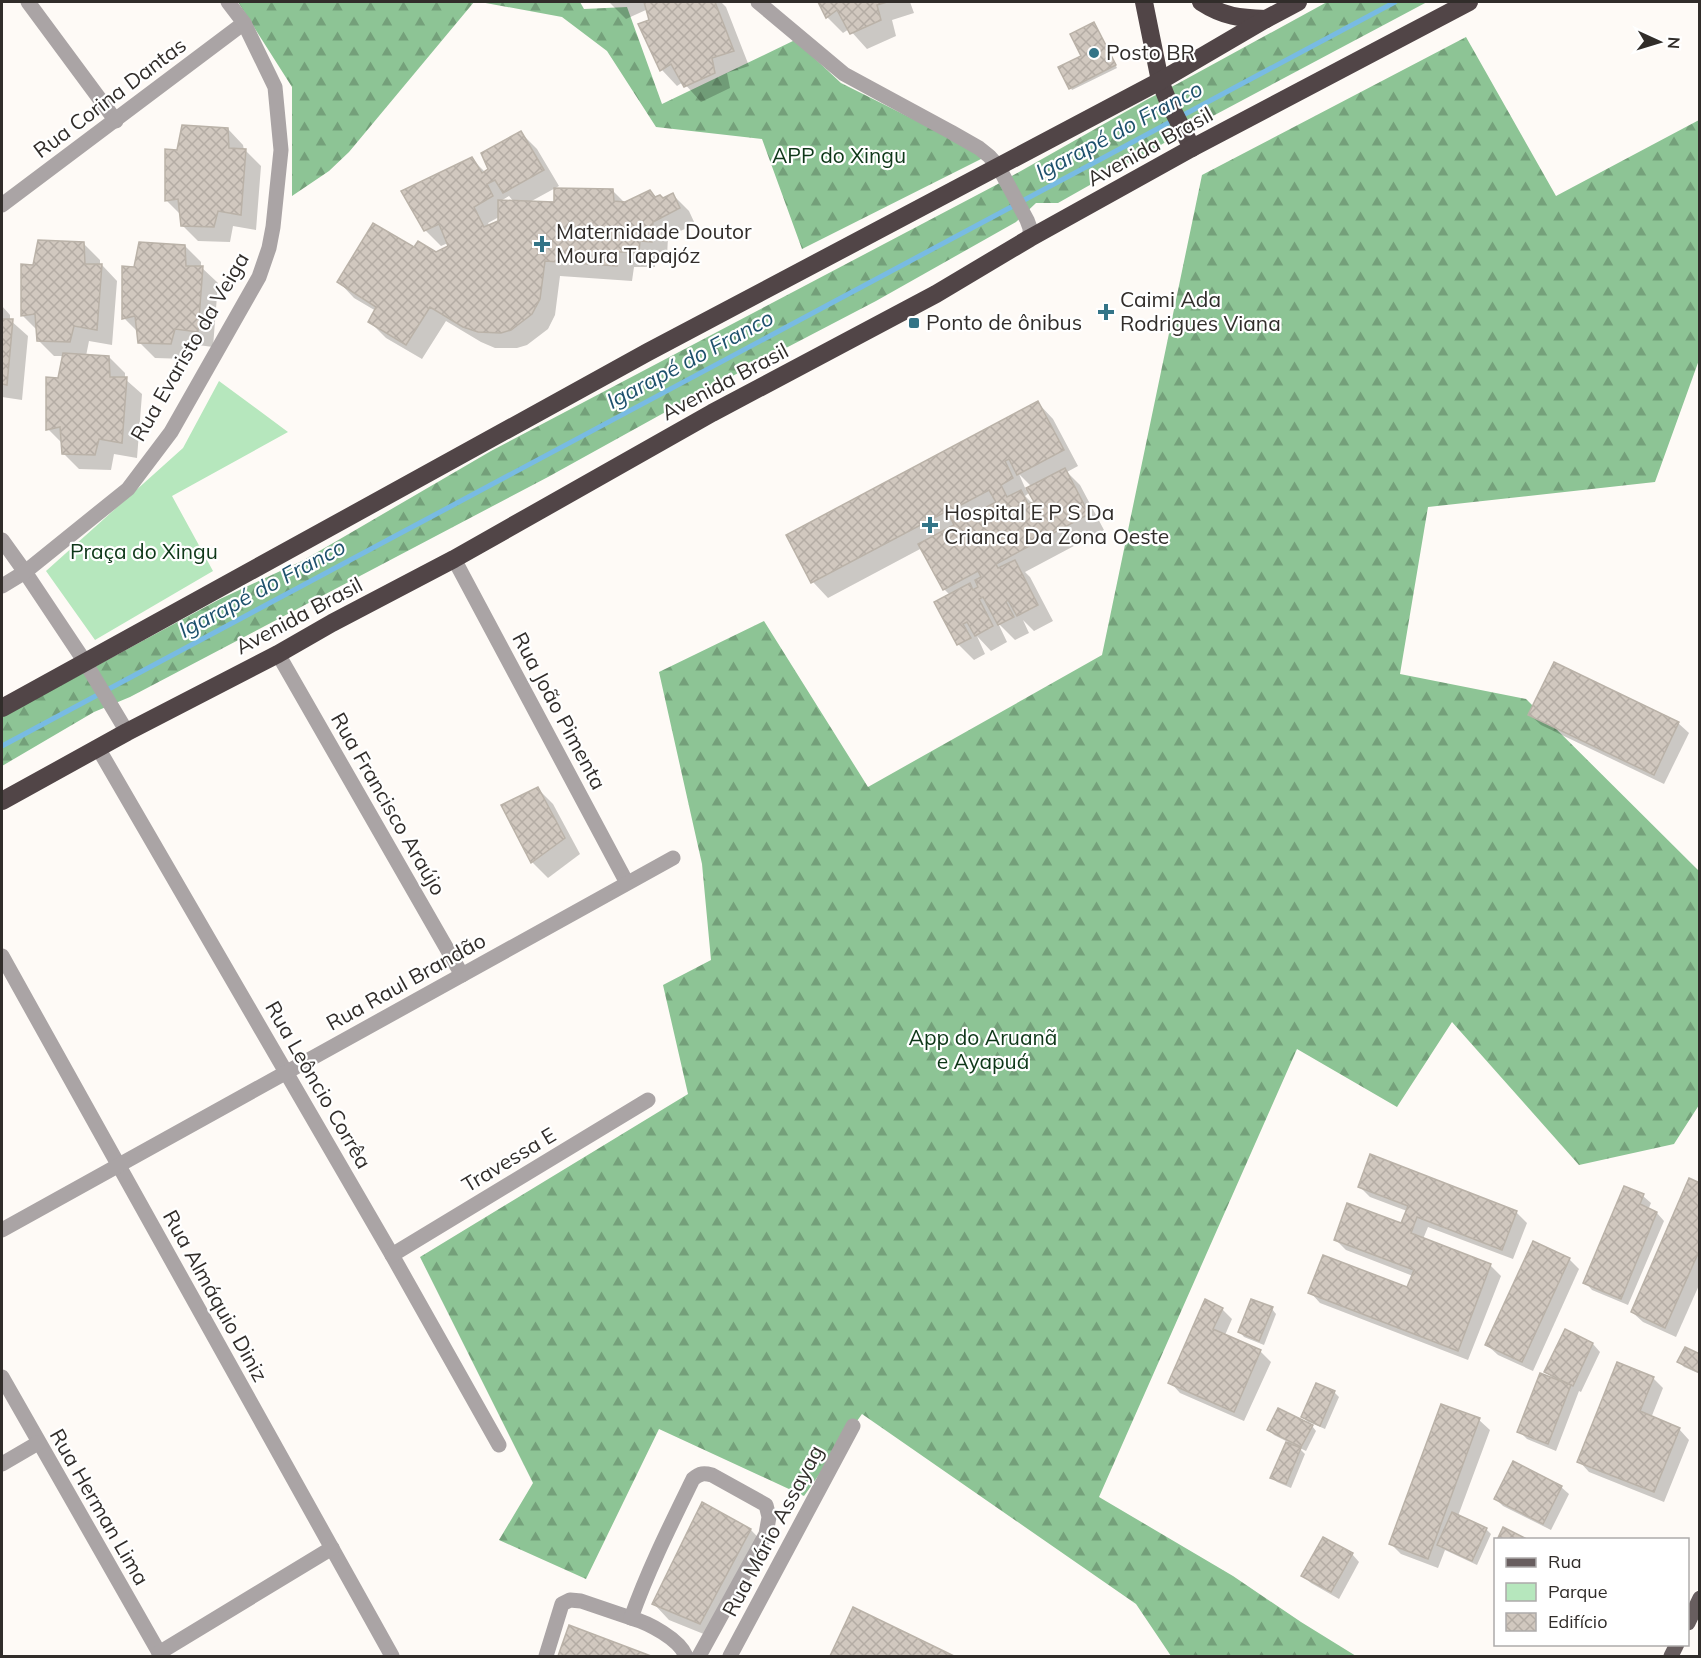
<svg xmlns="http://www.w3.org/2000/svg" width="1701" height="1658" font-family="Mulish,sans-serif">
<defs>
<pattern id="forest-firs" width="22" height="20" patternUnits="userSpaceOnUse" patternTransform="scale(1.5)"><rect width="22" height="20" fill="#8dc495"/><path d="M5 1l3.5 6h-7zM16 11l3.5 6h-7z" fill="#74a07a"/></pattern>
<pattern id="building-cross-hatch" width="8" height="8" patternUnits="userSpaceOnUse" patternTransform="scale(1.5)"><rect width="8" height="8" fill="#d1c8bf"/><path d="M0 0l8 8M0 8l8-8" fill="none" stroke="#b4aca4"/></pattern>
</defs>
<rect width="100%" height="100%" fill="#fefaf6"/>
<path fill="#b6e7bd" d="M219 381 288 432 172 496 213 571 95 640 46 571 183 448Z"/>
<g fill="url(#forest-firs)">
<path d="M238 2H474L349 152 329 171 292 196V87Z"/>
<path d="M480 2H580L584 9 627 7 662 104 795 40 841 83 987 156 802 249 762 139 656 127 607 51 562 17Z"/>
<path d="M1327 2H1427L1196 125 1058 203H1036L1016 222 876 301 698 394 548 477 130 697 94 712 2 766V717L220 599 304 560 491 451 996 185 1148 99 1177 84Z"/>
<path d="M1466 37 1556 196 1699 120V360L1655 482 1428 507 1400 674 1526 699 1699 871V1105L1674 1144 1579 1165 1452 1022 1397 1107 1297 1049 1099 1497 1233 1576 1301 1622 1356 1656H1171L1136 1604 862 1414 804 1496 659 1429 586 1579 499 1540 533 1483 420 1257 688 1094 663 985 711 960 702 864 659 672 764 621 868 787 1102 655 1202 175Z"/>
</g>
<g fill="#0003" fill-rule="evenodd">
<path d="M609 2H721L726 7 749 66 727 73 730 88 701 102 683 82 677 86 662 70 640 25 650 20 648 9 626 19Z"/>
<path d="M820 2H910L914 13 892 20 896 36 867 49 849 29 843 33 827 17Z"/>
<path d="M1095 25 1117 68 1072 90 1071 88Z"/>
<path d="M228 129 243 145 244 150 246 151 261 166 256 230 233 226 230 242 198 241 182 225 181 215 167 201V151L178 152Z"/>
<path d="M521 133 537 149 559 186 528 203 555 204 613 191 625 203 650 191 657 198 663 200 673 195 689 211 695 224 668 237 667 257 655 256V267H634L632 281 560 276 555 315 548 329 527 345 517 348H495L481 342 446 321 422 359 386 338 370 322 376 311 354 298 339 282 415 249 436 254 450 247 448 243 441 246 425 230 472 159 486 173ZM509 196 514 202H499ZM499 217V222L490 226 488 223Z"/>
<path d="M84 244 100 260V265H102L117 281 112 345 89 341 86 356 109 357 125 373V379L142 394 137 458 114 454 111 470 79 469 63 453 62 443 48 429 64 356H54L38 340 37 330 23 316V265L34 266Z"/>
<path d="M185 246 201 262V267L218 283 213 347 190 344 187 359 155 358 139 342 138 332 124 318 135 269Z"/>
<path d="M2 306 10 315V320L28 336 22 400 2 397Z"/>
<path d="M1038 403 1053 419 1078 466 1067 472 1080 485 1104 530 1025 572 1030 577 1053 621 1034 631 1023 620 1029 633 1015 640 998 623 1007 642 991 651 977 636 985 654 974 660 958 644 950 595 944 589 922 548 828 598 813 582ZM1019 474 1032 487 1026 490ZM1030 492 1036 502 1033 504 1025 496Z"/>
<path d="M1530 715 1678 723 1689 733 1664 784 1541 725Z"/>
<path d="M538 789 553 804 580 854 548 878 532 862 503 806Z"/>
<path d="M1700 1184V1283L1676 1337 1643 1322 1632 1312Z"/>
<path d="M1359 1186 1516 1212 1527 1223 1513 1259 1428 1227 1423 1239 1490 1265 1501 1276 1468 1360 1320 1303 1310 1292 1408 1289 1413 1276 1346 1250 1335 1239 1402 1225 1407 1211 1370 1197Z"/>
<path d="M1625 1188 1643 1196 1651 1203 1648 1210 1657 1213 1664 1221 1628 1305 1592 1290 1585 1282Z"/>
<path d="M1569 1259 1579 1269 1533 1371 1498 1355 1487 1345Z"/>
<path d="M1222 1309 1232 1319 1225 1335 1260 1351 1271 1362 1244 1421 1180 1393 1170 1382Z"/>
<path d="M1272 1309 1276 1314 1264 1345 1244 1337 1240 1332Z"/>
<path d="M1566 1331 1593 1344 1600 1352 1581 1392 1579 1391 1556 1451 1527 1439 1519 1431 1555 1381 1546 1371Z"/>
<path d="M1700 1356V1374L1684 1367 1679 1362Z"/>
<path d="M1653 1378 1663 1388 1651 1418 1679 1429 1689 1440 1664 1502 1589 1472 1579 1461Z"/>
<path d="M1334 1392 1339 1397 1325 1429 1309 1422 1316 1431 1306 1451 1298 1447 1305 1454 1291 1488 1277 1482 1272 1478 1288 1442 1274 1435 1269 1430 1310 1424 1303 1417Z"/>
<path d="M1479 1420 1490 1430 1458 1516 1486 1529 1491 1534 1477 1565 1445 1550 1438 1568 1401 1554 1391 1544Z"/>
<path d="M1561 1487 1569 1494 1551 1530 1503 1506 1496 1499Z"/>
<path d="M703 1505 751 1530 766 1546 716 1639 669 1620 654 1604Z"/>
<path d="M1352 1554 1359 1562 1339 1599 1311 1583 1303 1576Z"/>
<path d="M854 1609 951 1656H832Z"/>
<path d="M570 1627 646 1656H560Z"/>
</g>
<g fill="none" stroke-linecap="round" stroke-linejoin="round">
<path stroke="#78bbe3" stroke-width="5" d="M2 746 1395 2"/>
</g>
<g fill="url(#building-cross-hatch)" stroke="#bab2a8" stroke-width="1.5" fill-rule="evenodd">
<path d="M644 2H715L734 51 712 58 715 73 684 87 671 64 660 71 638 24 649 20Z"/>
<path d="M818 2H887L877 5 881 20 850 34 837 10 826 18Z"/>
<path d="M1094 22 1116 65 1069 89 1058 67 1081 56 1070 34Z"/>
<path d="M182 125 228 128 229 148 246 149 241 215 218 211 214 227 181 226 178 199 165 201V149L177 150Z"/>
<path d="M521 131 544 170 503 193 495 180 487 184 493 196 474 207 484 227 498 221V200L554 202V188L613 189 614 201 625 202 650 190 655 197 660 195 663 198 673 193 680 208 653 222 652 242 640 241 639 252H618L617 266 545 261 540 299 532 314 511 330 501 333 478 332 463 327 430 307 406 345 368 322 376 307 337 282 373 223 414 247 418 241 436 252 448 246 439 224 424 231 401 191 472 157 482 173 488 169 481 153Z"/>
<path d="M38 240 84 242 85 264H102L97 330 74 326 70 342 37 341 35 314 21 316V264L33 265Z"/>
<path d="M139 242 185 245 186 266H203L198 332 175 329 171 344 138 343 135 316 122 319V266L134 267Z"/>
<path d="M2 319H13L7 385 2 384Z"/>
<path d="M63 353 109 356 110 377H127L122 443 99 439 95 455 62 454 60 427 46 430V377L58 378Z"/>
<path d="M1038 401 1064 450 1017 475 1009 459 1005 461 1013 478 1001 485 1007 497 1021 490 1028 504 1034 502 1026 488 1065 468 1089 514 996 564 998 568 1015 560 1038 605 1017 616 1008 600 1006 602 1014 617 998 625 983 597 979 599 993 626 975 636 967 622 963 624 971 638 957 645 934 602 970 583 973 590 978 587 975 580 981 577 978 571 943 590 918 544 954 525 947 511 811 583 786 535ZM989 490 996 502 964 519 957 507Z"/>
<path d="M1554 662 1679 722 1654 775 1528 715Z"/>
<path d="M538 787 565 838 531 863 501 805Z"/>
<path d="M1370 1154 1517 1211 1502 1250 1417 1217 1411 1233 1491 1264 1458 1351 1308 1293 1323 1255 1407 1287 1414 1270 1334 1240 1347 1203 1401 1223 1408 1206 1358 1187Z"/>
<path d="M1689 1178 1700 1183V1249L1665 1328 1631 1312Z"/>
<path d="M1624 1186 1644 1194 1640 1204 1657 1212 1621 1299 1583 1283Z"/>
<path d="M1533 1241 1570 1258 1522 1362 1485 1345Z"/>
<path d="M1205 1299 1223 1308 1213 1329 1261 1350 1234 1412 1168 1383Z"/>
<path d="M1251 1299 1273 1307 1259 1341 1238 1332Z"/>
<path d="M1565 1329 1593 1343 1573 1386 1544 1372Z"/>
<path d="M1685 1347 1700 1354V1373L1677 1362Z"/>
<path d="M1617 1362 1654 1377 1640 1411 1680 1428 1654 1492 1577 1462Z"/>
<path d="M1540 1373 1571 1385 1548 1444 1517 1432Z"/>
<path d="M1316 1383 1335 1391 1320 1426 1301 1417Z"/>
<path d="M1441 1404 1480 1418 1428 1559 1389 1544Z"/>
<path d="M1278 1408 1313 1425 1301 1447 1267 1430Z"/>
<path d="M1286 1442 1301 1448 1286 1484 1270 1478Z"/>
<path d="M1513 1461 1562 1486 1543 1524 1494 1499Z"/>
<path d="M702 1502 751 1529 700 1624 652 1604Z"/>
<path d="M1452 1512 1487 1528 1472 1561 1437 1545Z"/>
<path d="M1503 1527 1525 1538 1524 1540H1497Z"/>
<path d="M1323 1537 1353 1553 1331 1592 1301 1576Z"/>
<path d="M853 1607 954 1656H830Z"/>
<path d="M569 1625 651 1656H558Z"/>
</g>
<g fill="none" stroke-linecap="round" stroke-linejoin="round">
<g stroke="#aaa4a5" stroke-width="15">
<path d="M28 2 116 121"/>
<path d="M758 2 844 74 951 132 979 148 989 156 998 166 1027 220 1030 228V238"/>
<path d="M2 205 244 23"/>
<path d="M2 540 25 572 85 662 127 732"/>
<path d="M454 559 627 883"/>
<path d="M2 586 25 572 128 489 171 432 259 277 269 248 273 227 281 150 275 87 244 23 228 2"/>
<path d="M278 654 462 975"/>
<path d="M98 748 392 1255 499 1445"/>
<path d="M2 956 392 1656"/>
<path d="M2 1230 673 858"/>
<path d="M392 1255 648 1100"/>
<path d="M2 1377 161 1656"/>
<path d="M2 1464 38 1443"/>
<path d="M159 1653 332 1548"/>
<path d="M546 1656 562 1604 570 1600 581 1601 631 1618"/>
<path d="M686 1656C679 1639 649 1623 631 1618 648 1570 671 1524 693 1479 700 1473 704 1473 712 1475L766 1505 769 1517 766 1534 699 1656"/>
<path d="M730 1656 853 1426"/>
</g>
<g stroke="#685e5f" stroke-width="15">
<path d="M1688 1623 1700 1598"/>
<path d="M1671 1656 1677 1644"/>
</g>
<g stroke="#514547" stroke-width="18">
<path d="M1144 2 1160 81 1168 101 1192 148"/>
<path d="M1201 2C1224 17 1240 18 1266 19"/>
<path d="M2 708 648 352 1160 81 1266 19 1298 2"/>
<path d="M2 801 127 732 278 654 332 623 454 559 712 413 936 294 1030 238 1192 148 1469 2"/>
</g>
</g>
<g fill="#337487" stroke="#fff" stroke-width="2">
<circle cx="1094" cy="53" r="6"/>
<path d="M539 235h6v6h6v6h-6v6h-6v-6h-6v-6h6z"/>
<path d="M1103 303h6v6h6v6h-6v6h-6v-6h-6v-6h6z"/>
<rect x="908" y="317" width="12" height="12" rx="3"/>
<path d="M927 516h6v6h6v6h-6v6h-6v-6h-6v-6h6z"/>
</g>
<g text-anchor="middle" stroke-width="4.5" stroke-linejoin="round" paint-order="stroke">
<g font-size="21" fill="#312d2a" stroke="#fff" text-anchor="start">
<text x="1106" y="60">Posto BR</text>
<text x="556" y="239">Maternidade Doutor<tspan x="556" dy="24">Moura Tapajóz</tspan></text>
<text x="1120" y="307">Caimi Ada<tspan x="1120" dy="24">Rodrigues Viana</tspan></text>
<text x="926" y="330">Ponto de ônibus</text>
<text x="944" y="520">Hospital E P S Da<tspan x="944" dy="24">Crianca Da Zona Oeste</tspan></text>
</g>
<g font-size="21" fill="#312d2a" stroke="#fff">
<text transform="translate(110 98) rotate(-37)" y="7">Rua Corina Dantas</text>
<text transform="translate(1150 147) rotate(-29)" y="7">Avenida Brasil</text>
<text transform="translate(190 347) rotate(-60)" y="7">Rua Evaristo da Veiga</text>
<text transform="translate(725 382) rotate(-28)" y="7">Avenida Brasil</text>
<text transform="translate(299 616) rotate(-28)" y="7">Avenida Brasil</text>
<text transform="translate(559 711) rotate(62)" y="7">Rua João Pimenta</text>
<text transform="translate(388 804) rotate(60)" y="7">Rua Francisco Araújo</text>
<text transform="translate(406 982) rotate(-29)" y="7">Rua Raul Brandão</text>
<text transform="translate(318 1085) rotate(60)" y="7">Rua Leôncio Corrêa</text>
<text transform="translate(509 1160) rotate(-31)" y="7">Travessa E</text>
<text transform="translate(215 1296) rotate(61)" y="7">Rua Almáquio Diniz</text>
<text transform="translate(99 1507) rotate(60)" y="7">Rua Herman Lima</text>
<text transform="translate(773 1531) rotate(-62)" y="7">Rua Mário Assayag</text>
</g>
<g font-size="21" fill="#0e3718" stroke="#fff">
<text x="839" y="163">APP do Xingu</text>
<text x="144" y="559">Praça do Xingu</text>
<text x="983" y="1045">App do Aruanã<tspan x="983" dy="24">e Ayapuá</tspan></text>
</g>
<g font-size="22" font-style="italic" fill="#1e516d" stroke="#fff">
<text transform="translate(1119 130) rotate(-28)" y="8">Igarapé do Franco</text>
<text transform="translate(690 359) rotate(-28)" y="8">Igarapé do Franco</text>
<text transform="translate(262 588) rotate(-28)" y="8">Igarapé do Franco</text>
</g>
</g>
<rect width="1701" height="1658" fill="none" stroke="#312d2a" stroke-width="6"/>
<rect x="1494" y="1538" width="195" height="108" fill="#ffffff" stroke="#adabaa" stroke-width="1.5"/>
<rect x="1506" y="1558" width="30" height="9" fill="#685e5f" stroke="#adabaa" stroke-width="1.5"/>
<text x="1548" y="1568" font-size="18" fill="#312d2a">Rua</text>
<rect x="1506" y="1583" width="30" height="18" fill="#b6e7bd" stroke="#adabaa" stroke-width="1.5"/>
<text x="1548" y="1598" font-size="18" fill="#312d2a">Parque</text>
<rect x="1506" y="1613" width="30" height="18" fill="url(#building-cross-hatch)" stroke="#adabaa" stroke-width="1.5"/>
<text x="1548" y="1628" font-size="18" fill="#312d2a">Edifício</text>
<g transform="translate(1659 42) rotate(94)" stroke="#ffffff" stroke-width="4.5" paint-order="stroke">
<path d="M0-4.5L10 22L0 15L-10 22Z" fill="#312d2a"/>
<text y="-9" font-size="16" font-weight="bold" text-anchor="middle" fill="#312d2a">N</text>
</g>
</svg>
